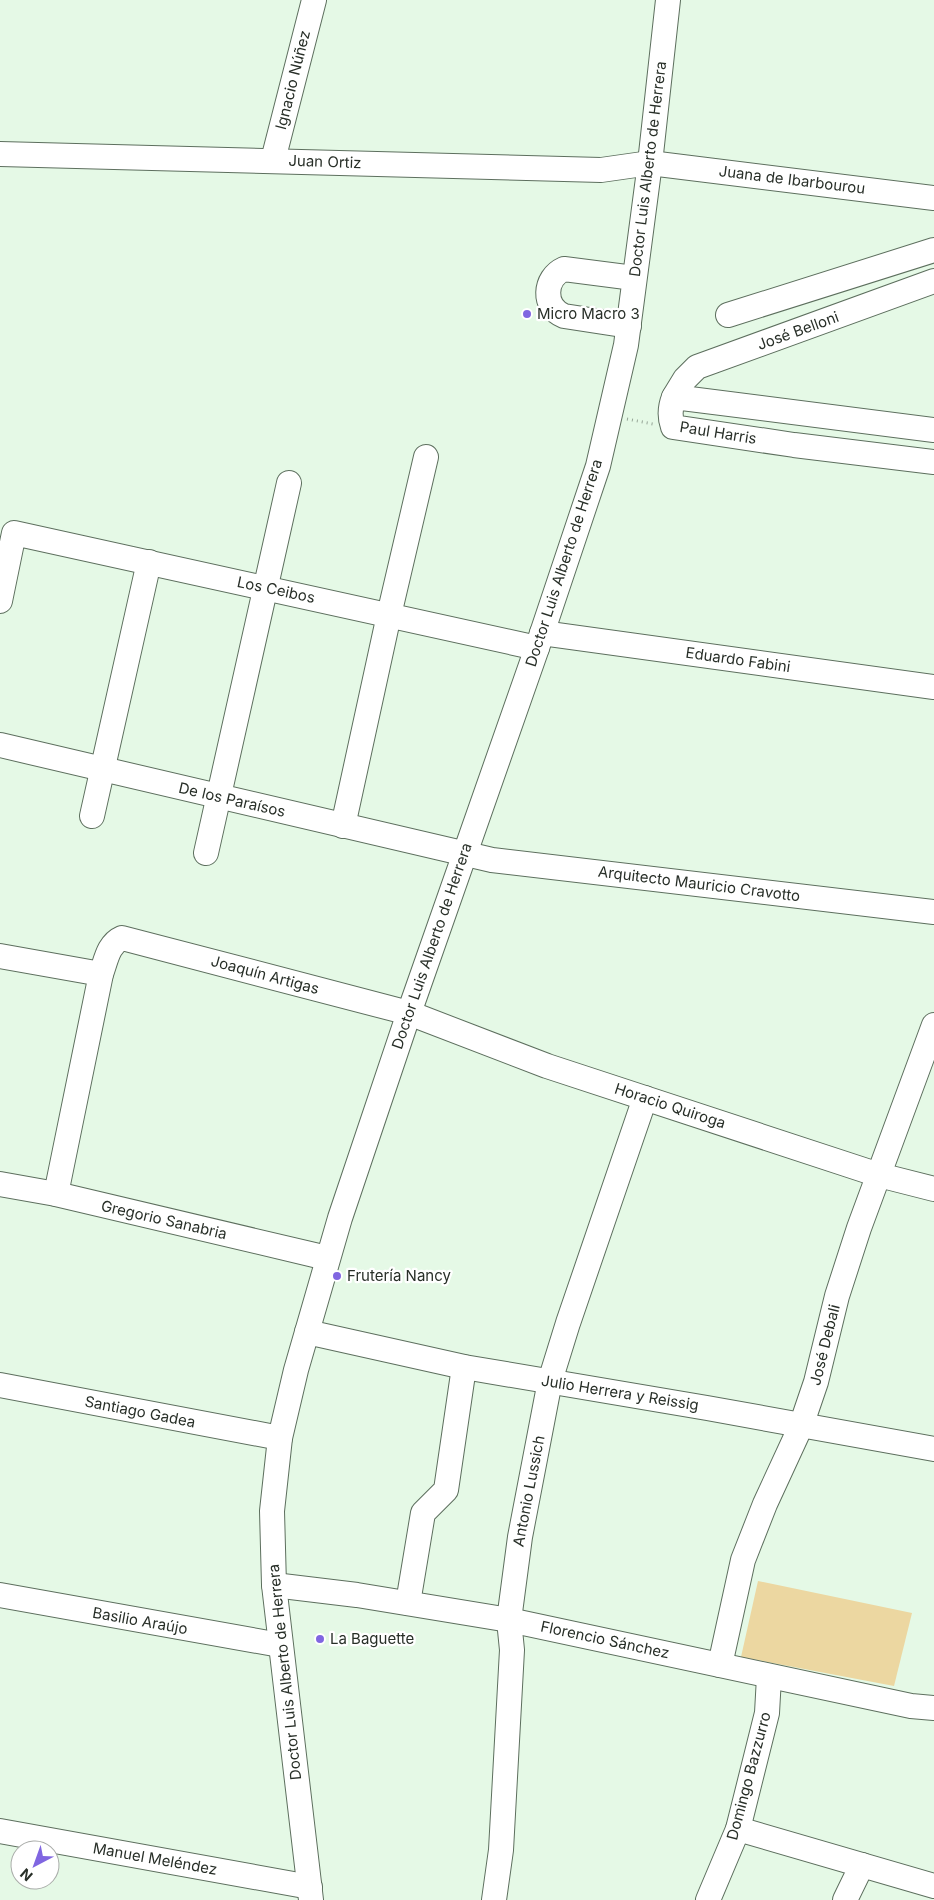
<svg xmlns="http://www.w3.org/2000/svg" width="934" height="1900" font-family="Inter,sans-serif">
<rect width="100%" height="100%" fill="#e5f9e6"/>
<path fill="#ecd7a1" d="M758 1581 912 1613 894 1686 741 1657Z"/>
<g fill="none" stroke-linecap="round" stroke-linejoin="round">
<g stroke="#5d6f5e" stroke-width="26">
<g id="minor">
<path d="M0 154 601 170 650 163 934 198"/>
<path d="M273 160 314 0"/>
<path d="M728 315 934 250"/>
<path d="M629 326 564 316C542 307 544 278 564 269L634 278"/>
<path d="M674 397 685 379 697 367 934 281"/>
<path d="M934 430 674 397C670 407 669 416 673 427L794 445 934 462"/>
<path d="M0 601 14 533 537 648"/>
<path d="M542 633 934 687"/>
<path d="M0 745 492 860 934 912"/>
<path d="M92 816 149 562"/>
<path d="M343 826 389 615 426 457"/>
<path d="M206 853 289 483"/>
<path d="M0 956 101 974"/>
<path d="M0 1184 56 1194 327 1258"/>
<path d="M56 1194 101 974C106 961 108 944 122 938L409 1013 547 1066 879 1175 934 1189"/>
<path d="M307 1332 464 1367 707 1408 934 1449"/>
<path d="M0 1385 280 1438"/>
<path d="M274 1585 357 1595 509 1620 911 1706 934 1708"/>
<path d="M0 1595 280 1645"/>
<path d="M408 1603 423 1513 446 1490 464 1367"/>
<path d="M720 1665 743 1560 765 1504 801 1426 816 1382 837 1296 859 1228 934 1025"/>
<path d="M738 1829 934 1886"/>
<path d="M0 1831 310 1887"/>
<path d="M311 1900 274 1585 272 1511 280 1438 296 1370 340 1218 409 1013 537 648 598 466 626 345 650 163 668 0"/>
<path d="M494 1900 501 1850 512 1650 509 1620 520 1537 550 1381 568 1323 645 1098"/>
<path d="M708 1900 738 1829 767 1713 769 1677"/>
<path d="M845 1900 862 1865"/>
</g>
</g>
<path stroke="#96a597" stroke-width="3" stroke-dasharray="1 4" stroke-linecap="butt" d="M627 419 653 424"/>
<use href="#minor" stroke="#fff" stroke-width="24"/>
</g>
<g fill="#8066e1" stroke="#fff" stroke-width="2">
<circle cx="527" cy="314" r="5"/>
<circle cx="337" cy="1276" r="5"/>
<circle cx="320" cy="1639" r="5"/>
</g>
<g text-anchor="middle" stroke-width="4.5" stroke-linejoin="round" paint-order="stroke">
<g font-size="15" fill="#282f28" stroke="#fff">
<text transform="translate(293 80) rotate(-76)" y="5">Ignacio Núñez</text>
<text transform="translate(325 162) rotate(2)" y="5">Juan Ortiz</text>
<text transform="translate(648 169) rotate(-83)" y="5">Doctor Luis Alberto de Herrera</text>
<text transform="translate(792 180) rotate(7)" y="5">Juana de Ibarbourou</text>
<text transform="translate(798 331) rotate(-20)" y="5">José Belloni</text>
<text transform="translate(718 433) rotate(9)" y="5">Paul Harris</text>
<text transform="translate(564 563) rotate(-72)" y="5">Doctor Luis Alberto de Herrera</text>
<text transform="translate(276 590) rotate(12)" y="5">Los Ceibos</text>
<text transform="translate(738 660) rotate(8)" y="5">Eduardo Fabini</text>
<text transform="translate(232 800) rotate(13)" y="5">De los Paraísos</text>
<text transform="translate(699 884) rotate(7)" y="5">Arquitecto Mauricio Cravotto</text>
<text transform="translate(432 946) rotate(-71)" y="5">Doctor Luis Alberto de Herrera</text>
<text transform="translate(265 975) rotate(15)" y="5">Joaquín Artigas</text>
<text transform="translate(670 1106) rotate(18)" y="5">Horacio Quiroga</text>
<text transform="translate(164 1220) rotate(13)" y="5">Gregorio Sanabria</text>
<text transform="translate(825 1345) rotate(-76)" y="5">José Debali</text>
<text transform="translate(620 1393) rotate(9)" y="5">Julio Herrera y Reissig</text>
<text transform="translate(140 1412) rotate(11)" y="5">Santiago Gadea</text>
<text transform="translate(529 1491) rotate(-79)" y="5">Antonio Lussich</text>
<text transform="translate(140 1621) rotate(10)" y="5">Basilio Araújo</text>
<text transform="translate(605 1640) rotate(12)" y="5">Florencio Sánchez</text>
<text transform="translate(285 1672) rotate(-96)" y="5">Doctor Luis Alberto de Herrera</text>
<text transform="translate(749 1776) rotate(-75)" y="5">Domingo Bazzurro</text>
<text transform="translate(155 1859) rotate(10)" y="5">Manuel Meléndez</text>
</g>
<g font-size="15" fill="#282f28" stroke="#fff" text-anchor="start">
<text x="537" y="319">Micro Macro 3</text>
<text x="347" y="1281">Frutería Nancy</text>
<text x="330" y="1644">La Baguette</text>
</g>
</g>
<g transform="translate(35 1865) rotate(221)"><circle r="24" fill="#ffffff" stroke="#a9aca9"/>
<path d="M0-4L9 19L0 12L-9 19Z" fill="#8066e1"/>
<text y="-8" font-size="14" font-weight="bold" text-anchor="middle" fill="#282f28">N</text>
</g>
</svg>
